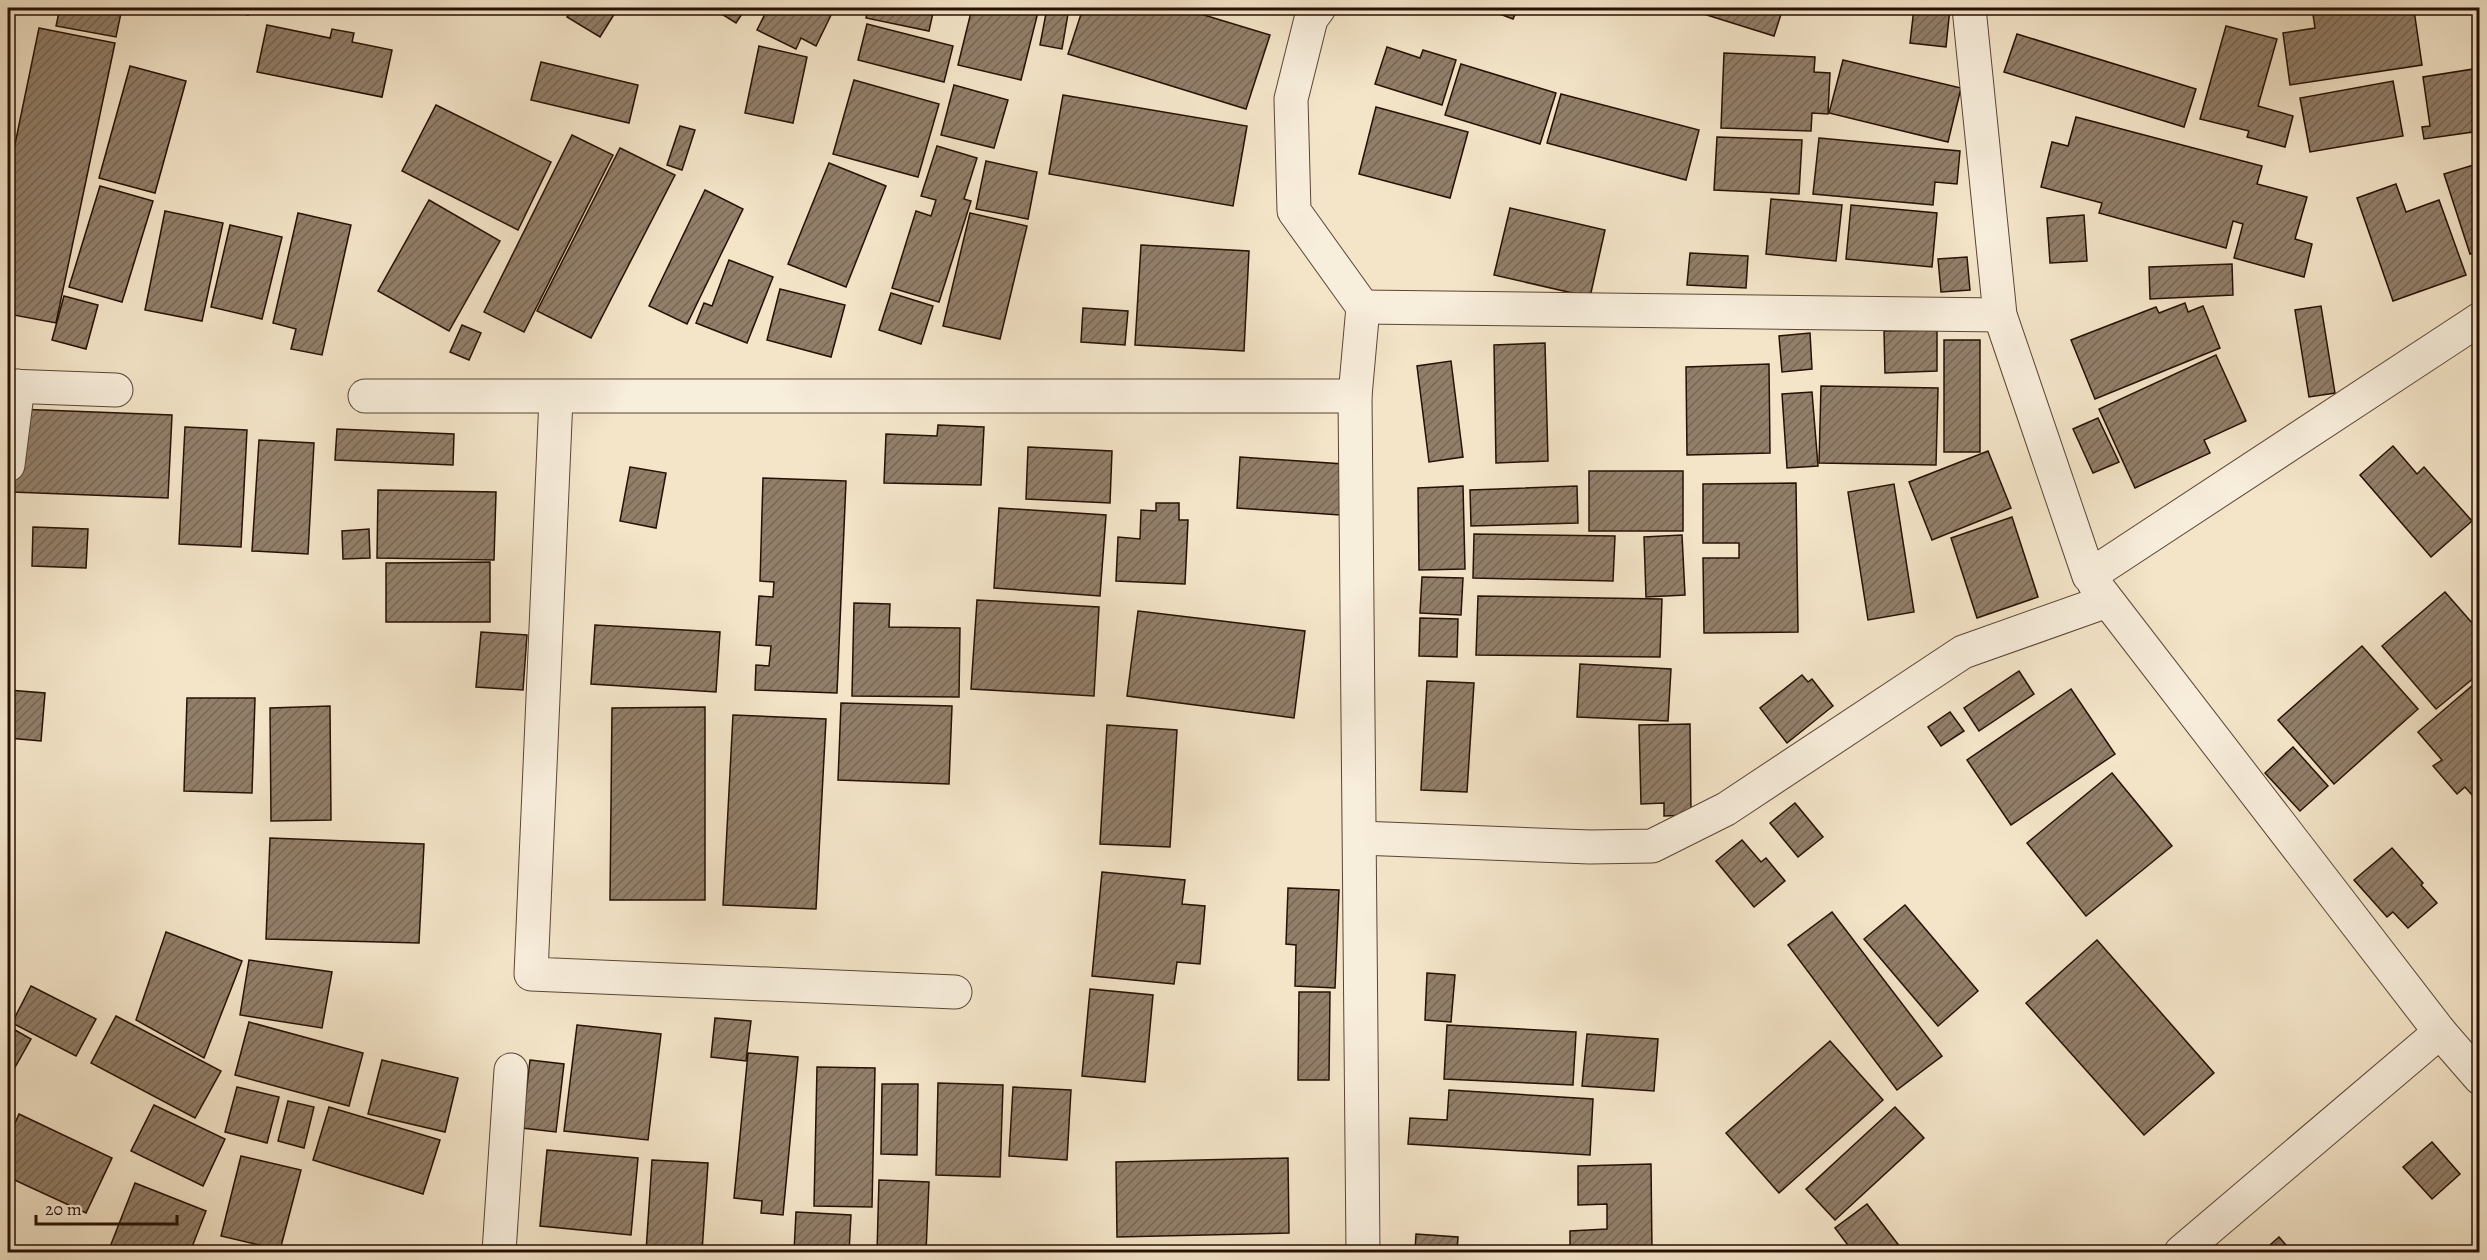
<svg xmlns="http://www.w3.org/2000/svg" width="2487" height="1260" font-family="Alegreya,serif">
<defs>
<pattern id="building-hatch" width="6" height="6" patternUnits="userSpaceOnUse" patternTransform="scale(1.5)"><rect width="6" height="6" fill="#927f6a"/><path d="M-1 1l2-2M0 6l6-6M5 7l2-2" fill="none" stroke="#776755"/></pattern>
</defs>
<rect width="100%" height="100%" fill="#f4e5c9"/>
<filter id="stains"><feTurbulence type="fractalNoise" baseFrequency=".00333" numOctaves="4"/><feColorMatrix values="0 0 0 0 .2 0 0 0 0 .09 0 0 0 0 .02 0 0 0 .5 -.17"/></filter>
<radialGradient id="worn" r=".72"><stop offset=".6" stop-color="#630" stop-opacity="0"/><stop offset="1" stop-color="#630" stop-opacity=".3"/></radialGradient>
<g fill="url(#building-hatch)" stroke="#271004" stroke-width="1.5">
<path d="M60 8H122L116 37 56 26Z"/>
<path d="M223 8H250L248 15Z"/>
<path d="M573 8H618L600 37 567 17Z"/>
<path d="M712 8H746L736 23Z"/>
<path d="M768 8H858L857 11 834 9 816 46 801 38 796 49 757 30Z"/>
<path d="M868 8H934L929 31 866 18Z"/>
<path d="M972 8H1039L1021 80 958 65Z"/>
<path d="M1047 8H1069L1062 49 1040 45Z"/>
<path d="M1083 8H1181L1270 35 1246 109 1068 54Z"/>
<path d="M1484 8H1518L1513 19Z"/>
<path d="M1695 8H1783L1774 36 1694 11Z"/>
<path d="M1914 8H1950L1946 47 1910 43Z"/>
<path d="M2312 8H2430L2414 10 2422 65 2290 85 2283 33 2315 28Z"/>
<path d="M867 24 953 46 944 82 858 60Z"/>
<path d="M267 25 330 38 332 29 354 33 352 42 392 50 382 97 257 72Z"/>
<path d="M2226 26 2277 39 2258 106 2293 116 2285 147 2247 137 2249 131 2200 119Z"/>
<path d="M39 28 115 43 56 323 8 314V178Z"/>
<path d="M2017 34 2196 89 2184 127 2004 72Z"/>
<path d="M759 46 807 57 793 123 745 113Z"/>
<path d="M1387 47 1420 58 1423 50 1456 60 1442 105 1375 84Z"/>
<path d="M1724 53 1815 57 1814 72 1830 73 1828 114 1812 113 1811 131 1721 128Z"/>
<path d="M1843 60 1961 88 1948 142 1829 113Z"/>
<path d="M541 62 638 85 629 123 531 100Z"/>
<path d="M1461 64 1556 93 1540 144 1445 115Z"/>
<path d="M130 66 186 81 155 193 99 178Z"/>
<path d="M2480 68V131L2424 139 2422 127 2430 126 2423 77Z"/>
<path d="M854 80 939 104 918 177 833 154Z"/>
<path d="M2393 81 2403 136 2310 152 2300 98Z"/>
<path d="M954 85 1008 100 994 148 941 135Z"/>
<path d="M1561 94 1699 130 1686 180 1547 143Z"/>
<path d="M1063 95 1247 126 1233 206 1049 174Z"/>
<path d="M436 105 551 162 518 230 402 171Z"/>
<path d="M1376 107 1468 132 1450 198 1359 174Z"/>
<path d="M2076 117 2262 166 2257 184 2307 197 2295 239 2312 244 2304 277 2234 258 2243 224 2233 221 2226 248 2099 213 2102 203 2041 187 2052 142 2068 146Z"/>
<path d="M680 126 695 130 682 170 667 165Z"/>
<path d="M572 135 613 155 524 332 484 312Z"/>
<path d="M1717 137 1802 140 1799 194 1714 190Z"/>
<path d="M1819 138 1960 151 1957 184 1935 182 1933 205 1813 194Z"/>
<path d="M937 146 977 158 964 199 971 201 939 302 892 288 916 211 931 216 936 200 921 196Z"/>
<path d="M620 148 675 175 591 338 537 311Z"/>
<path d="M986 161 1037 172 1028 219 976 209Z"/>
<path d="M829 163 886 186 846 287 788 264Z"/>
<path d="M2480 163V251L2470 254 2444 174Z"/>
<path d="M2396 184 2406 212 2439 200 2466 275 2393 301 2357 198Z"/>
<path d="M100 186 153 201 122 302 69 287Z"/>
<path d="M705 190 743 209 687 324 649 306Z"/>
<path d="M1771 199 1842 205 1836 261 1766 254Z"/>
<path d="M429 200 500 241 449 331 378 291Z"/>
<path d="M1851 205 1937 213 1932 267 1846 259Z"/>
<path d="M1510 208 1605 230 1590 297 1494 275Z"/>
<path d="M165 211 223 223 202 321 145 310Z"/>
<path d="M298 213 351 225 322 355 291 349 296 329 273 323Z"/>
<path d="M970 213 1027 226 1000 339 943 326Z"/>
<path d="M2084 215 2087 261 2050 263 2047 218Z"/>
<path d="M230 225 282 237 262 319 211 307Z"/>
<path d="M1141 245 1249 251 1244 351 1135 345Z"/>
<path d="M1690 253 1748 256 1746 288 1687 285Z"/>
<path d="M1967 257 1970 290 1941 292 1938 259Z"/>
<path d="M729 260 773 277 747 343 696 323 704 303 712 306Z"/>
<path d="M2232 264 2233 295 2150 299 2149 267Z"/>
<path d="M780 289 845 305 831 357 767 340Z"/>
<path d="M891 293 933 306 921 344 879 330Z"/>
<path d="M64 296 98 305 86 349 52 340Z"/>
<path d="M2185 303 2188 312 2203 306 2220 348 2095 399 2071 340 2156 307 2159 313Z"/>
<path d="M2321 306 2335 393 2309 397 2295 310Z"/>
<path d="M1083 308 1128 311 1125 345 1081 342Z"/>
<path d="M462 325 481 333 469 360 450 352Z"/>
<path d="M1937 330V371L1885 373 1884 331Z"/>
<path d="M1810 333 1812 369 1782 372 1779 336Z"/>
<rect x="1944" y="340" width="36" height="112"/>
<path d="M1545 343 1548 461 1496 463 1494 345Z"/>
<path d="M2216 355 2246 421 2204 440 2210 453 2135 488 2099 409Z"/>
<path d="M1451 361 1463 457 1429 462 1417 366Z"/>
<path d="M1769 364 1770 453 1687 455 1686 367Z"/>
<path d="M1821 386 1938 388 1936 465 1819 463Z"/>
<path d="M1812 392 1818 466 1787 468 1782 394Z"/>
<path d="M16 409 172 415 168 498 12 492Z"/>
<path d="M2098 418 2119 462 2093 473 2073 429Z"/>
<path d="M938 425 984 427 981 485 884 483 886 434 937 436Z"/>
<path d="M185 427 247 430 241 547 179 544Z"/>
<path d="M337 429 454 434 453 465 335 460Z"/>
<path d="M259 440 314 443 308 554 252 551Z"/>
<path d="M2393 446 2417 474 2424 467 2472 521 2431 557 2360 475Z"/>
<path d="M1028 447 1112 451 1110 503 1026 499Z"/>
<path d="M1988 451 2011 508 1932 540 1909 482Z"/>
<path d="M1240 457 1344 464 1340 515 1237 508Z"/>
<path d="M630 467 666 473 656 528 620 521Z"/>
<rect x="1589" y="471" width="94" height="60"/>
<path d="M763 478 846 481 837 693 755 690 756 665 769 666 771 646 756 645 759 596 773 597 774 582 760 581Z"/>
<path d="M1796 483 1798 632 1704 633 1703 558H1739V543H1703V484Z"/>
<path d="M1894 484 1914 612 1868 620 1848 492Z"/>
<path d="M1463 486 1465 569 1419 570 1418 488Z"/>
<path d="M1577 486 1578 523 1471 526 1470 490Z"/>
<path d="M378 490 496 492 494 560 377 558Z"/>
<path d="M1156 503H1179V520H1188L1185 584 1116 581 1118 537 1140 539 1141 510 1156 511Z"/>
<path d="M999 508 1106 515 1100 596 994 588Z"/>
<path d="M2012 517 2038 597 1977 618 1951 538Z"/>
<path d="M33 527 88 529 86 568 32 566Z"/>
<path d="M369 529 370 558 343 559 342 531Z"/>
<path d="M1474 534 1615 536 1613 581 1473 578Z"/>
<path d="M1682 535 1685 595 1646 597 1644 537Z"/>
<path d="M490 562V622H386V563Z"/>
<path d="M1422 577 1463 578 1461 615 1420 613Z"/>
<path d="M2445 592 2480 632V673L2436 709 2382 646Z"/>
<path d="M1478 596 1662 599 1660 657 1476 655Z"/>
<path d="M977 600 1099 607 1094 696 971 689Z"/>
<path d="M854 603 890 604 889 627 960 628 959 697 852 696Z"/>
<path d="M1138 611 1305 631 1294 718 1127 696Z"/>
<path d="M1420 618 1458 619 1457 657 1419 656Z"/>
<path d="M595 625 720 632 716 692 591 684Z"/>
<path d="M481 632 527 635 523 690 476 687Z"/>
<path d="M2362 646 2418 709 2334 784 2278 720Z"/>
<path d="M1580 664 1671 669 1668 721 1577 717Z"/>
<path d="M2019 671 2034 694 1979 731 1964 708Z"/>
<path d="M1802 675 1808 682 1812 679 1833 706 1787 743 1760 708Z"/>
<path d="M2480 679V804L2465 787 2457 794 2433 766 2442 760 2418 732Z"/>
<path d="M1427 681 1474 683 1467 792 1421 790Z"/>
<path d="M2071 689 2115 754 2011 825 1967 760Z"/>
<path d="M8 690 45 693 41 741 8 738Z"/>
<path d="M187 698H255L252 793 184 791Z"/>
<path d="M841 703 952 706 949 784 838 780Z"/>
<path d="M330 706 331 820 271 821 270 708Z"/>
<path d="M705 707V900H610L612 708Z"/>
<path d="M1950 712 1964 731 1941 746 1928 727Z"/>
<path d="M733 715 826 719 816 909 723 905Z"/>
<path d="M1690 724 1691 815 1664 816V803L1641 804 1639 725Z"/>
<path d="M1107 725 1177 730 1170 847 1100 844Z"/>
<path d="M2293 747 2328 786 2300 811 2265 773Z"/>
<path d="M2112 773 2172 846 2086 916 2027 843Z"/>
<path d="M1795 803 1823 837 1798 857 1770 823Z"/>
<path d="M270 838 424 844 419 943 266 939Z"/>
<path d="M1742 840 1761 862 1766 858 1785 881 1754 907 1716 861Z"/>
<path d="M2392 848 2423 883 2421 885 2437 903 2408 928 2393 912 2387 917 2354 880Z"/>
<path d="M1102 872 1185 880 1182 904 1205 906 1200 964 1177 962 1174 984 1092 976Z"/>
<path d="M1288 888 1339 890 1335 988 1295 986 1296 945 1286 944Z"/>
<path d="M1905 905 1978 991 1938 1026 1864 939Z"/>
<path d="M1832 912 1942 1056 1897 1090 1788 945Z"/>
<path d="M166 932 242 961 204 1058 136 1020Z"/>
<path d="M2097 940 2214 1073 2144 1135 2026 1003Z"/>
<path d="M249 960 332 972 322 1028 240 1015Z"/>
<path d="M1427 973 1455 975 1451 1022 1425 1020Z"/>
<path d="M31 986 96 1019 76 1056 12 1023Z"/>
<path d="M1090 989 1153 995 1145 1082 1082 1076Z"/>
<path d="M1299 992H1330L1329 1080H1298Z"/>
<path d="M116 1016 221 1071 195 1118 91 1063Z"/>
<path d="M715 1018 751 1021 746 1061 711 1057Z"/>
<path d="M249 1022 363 1053 349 1106 235 1075Z"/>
<path d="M577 1025 661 1034 648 1140 564 1131Z"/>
<path d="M1447 1025 1576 1032 1573 1085 1444 1079Z"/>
<path d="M8 1026 31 1039 14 1069 8 1066Z"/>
<path d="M1587 1034 1658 1039 1654 1091 1582 1086Z"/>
<path d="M1830 1041 1883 1100 1779 1193 1726 1133Z"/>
<path d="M748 1053 798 1057 783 1215 761 1213 762 1201 734 1198Z"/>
<path d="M382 1060 458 1078 445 1132 368 1114Z"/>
<path d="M530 1060 564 1064 556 1132 522 1128Z"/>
<path d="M817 1067 875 1068 872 1207 814 1206Z"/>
<path d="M938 1083 1003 1085 1000 1177 936 1175Z"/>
<path d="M882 1084H918L917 1155 881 1154Z"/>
<path d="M237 1087 279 1097 267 1143 225 1132Z"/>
<path d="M1013 1087 1071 1090 1067 1160 1009 1156Z"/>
<path d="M1449 1090 1593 1099 1590 1155 1408 1144 1410 1118 1447 1120Z"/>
<path d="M288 1101 314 1107 304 1148 278 1141Z"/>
<path d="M154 1105 225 1139 203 1186 131 1151Z"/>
<path d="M329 1107 440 1140 423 1194 313 1160Z"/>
<path d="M1895 1107 1924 1138 1835 1220 1806 1189Z"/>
<path d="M19 1114 112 1158 86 1213 8 1177V1139Z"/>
<path d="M2432 1142 2460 1174 2432 1199 2403 1167Z"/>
<path d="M547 1150 638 1158 631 1235 540 1226Z"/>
<path d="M241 1156 301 1170 280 1250 221 1236Z"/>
<path d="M1288 1158 1289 1233 1117 1237 1116 1162Z"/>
<path d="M652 1160 708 1163 702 1252H646Z"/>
<path d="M1651 1164 1652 1252H1570V1231L1607 1229V1204L1578 1205V1166Z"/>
<path d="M879 1180 929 1182 926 1252H877Z"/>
<path d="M135 1183 206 1211 190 1252H108Z"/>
<path d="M1867 1204 1904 1252H1853L1835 1228Z"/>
<path d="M796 1212 851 1215 849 1252H794Z"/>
<path d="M1416 1234 1458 1237 1457 1252H1415Z"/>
<path d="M2279 1237 2292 1252H2262Z"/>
</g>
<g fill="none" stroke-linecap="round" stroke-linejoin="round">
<g stroke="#5a4535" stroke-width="35">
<g id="minor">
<path d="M1319 8 1311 19 1291 99 1294 211 1363 307 1355 396 1363 1252"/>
<path d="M1969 8 2000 315 2089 576 2480 319"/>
<path d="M1363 307 2000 315"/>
<path d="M8 386 116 390"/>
<path d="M365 396H1355"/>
<path d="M556 398 531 974 955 992"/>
<path d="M8 465 18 386"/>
<path d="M2094 583 2440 1032 2480 1078"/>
<path d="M1360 838 1590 847 1652 846 1726 809 1963 652 2107 601"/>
<path d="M499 1252 511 1070"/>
<path d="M2181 1252 2440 1032"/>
</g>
</g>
<use href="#minor" stroke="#f8eedc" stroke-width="33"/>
</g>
<rect width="2487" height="1260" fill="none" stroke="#f4e5c9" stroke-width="30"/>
<rect x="9" y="9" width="2469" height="1242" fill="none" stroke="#271004" stroke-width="3"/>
<rect x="15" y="15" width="2457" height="1230" fill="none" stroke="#271004" stroke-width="1.5"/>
<path d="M36 1215v9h141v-9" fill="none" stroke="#271004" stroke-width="3"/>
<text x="45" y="1215" font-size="18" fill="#271004" stroke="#f8eedc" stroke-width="4.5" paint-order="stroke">20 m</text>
<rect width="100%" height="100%" filter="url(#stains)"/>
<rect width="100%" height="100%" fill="url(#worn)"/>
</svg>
